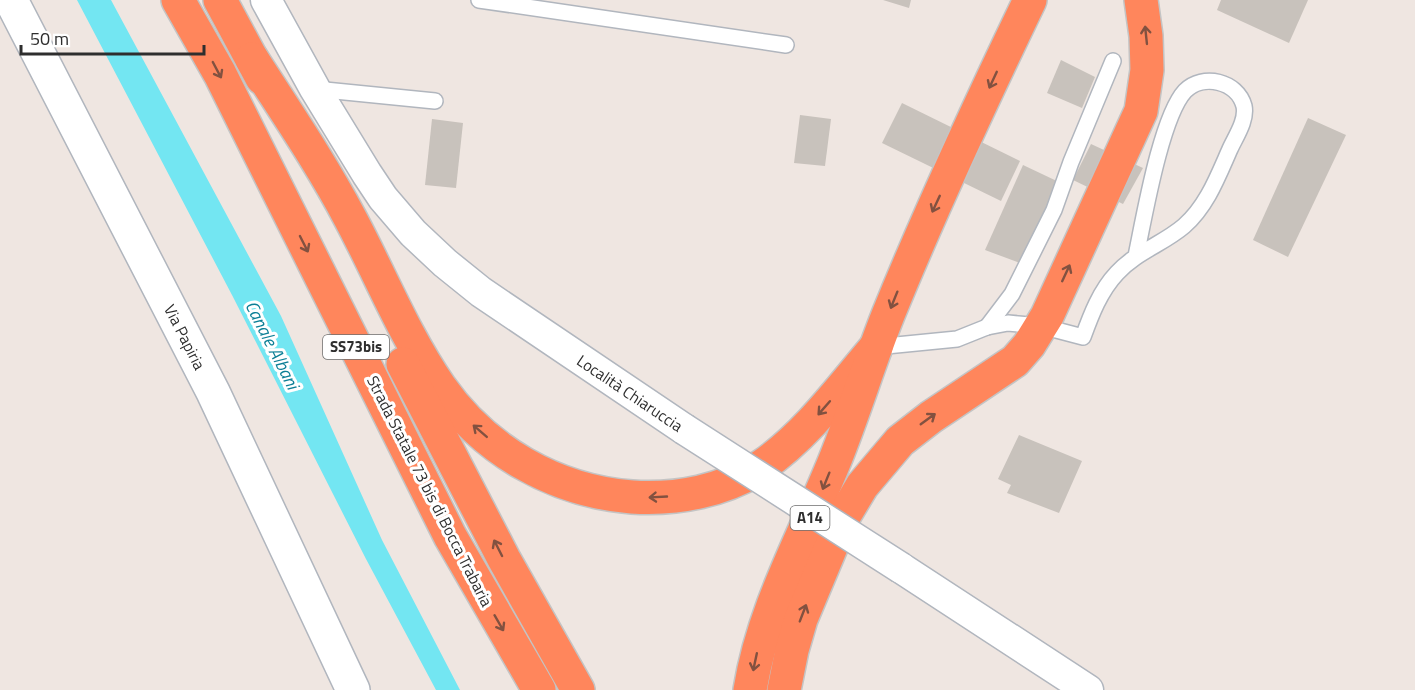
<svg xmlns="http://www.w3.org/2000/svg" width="1415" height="690" font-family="'Titillium Web',sans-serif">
<rect width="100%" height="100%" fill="#efe6e1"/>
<path fill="#73e6f2" d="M77 0H111L281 316 382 540 460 690H436L366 559 232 295Z"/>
<g fill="#c8c2bc">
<path d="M883 0H911L909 8Z"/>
<path d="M1221 0H1308L1289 43 1217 10Z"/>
<path d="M1061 60 1095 77 1082 108 1047 93Z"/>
<path d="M902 103 1020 161 1001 201 882 143Z"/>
<path d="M800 115 831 119 825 166 794 163Z"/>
<path d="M1308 118 1346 135 1288 257 1253 240Z"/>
<path d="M432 119 463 123 456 188 425 185Z"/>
<path d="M1091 144 1143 168 1123 204 1073 180Z"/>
<path d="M1023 165 1061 183 1020 263 985 250Z"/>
<path d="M1019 435 1082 461 1059 513 1007 493 1011 485 998 479Z"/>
</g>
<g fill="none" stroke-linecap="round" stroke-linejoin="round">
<g stroke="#b1b6be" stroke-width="18">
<g id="lane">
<path d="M479 0 786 45"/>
<path d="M315 89 435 101"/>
<path d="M987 327 1012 294 1054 210 1071 162 1113 61"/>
<path d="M876 347 957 339 987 327 1008 323 1041 326 1083 337C1091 315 1100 291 1117 273 1136 252 1163 244 1184 226 1207 206 1218 176 1230 149 1236 136 1247 120 1244 106 1237 81 1203 73 1185 91 1161 117 1144 218 1136 256"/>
</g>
</g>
<g stroke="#b1b6be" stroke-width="33">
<g id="street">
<path d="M266 0 315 89 367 174 383 198 413 233 445 263 481 292 684 429"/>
<path d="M901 568 1088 690"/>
</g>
</g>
<g stroke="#b1b6be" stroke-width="36">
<path id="secondary" d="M11 0 213 392 353 690"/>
</g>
<g stroke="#c4c4c4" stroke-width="36">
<g id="highway">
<path d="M178 0 220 74 450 536 539 690"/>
<path d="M220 0 262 78"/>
<path d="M252 59C286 112 321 163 350 218 380 274 404 335 440 387 485 451 555 491 632 497 676 500 725 491 762 466 807 435 841 388 876 347"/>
<path d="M403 364 504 559 578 690"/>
<path d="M750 690C763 608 804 537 835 460 854 413 869 363 888 315 931 209 980 104 1030 0"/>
<path d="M784 690 792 650 801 619 844 516 862 486 900 441 931 417 1015 361 1029 345 1047 316 1141 111 1147 70 1146 36 1141 0"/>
</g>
</g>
<use href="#lane" stroke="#fff" stroke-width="15"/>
<use href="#street" stroke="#fff" stroke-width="30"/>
<use href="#secondary" stroke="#fff" stroke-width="33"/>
<use href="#highway" stroke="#ff865c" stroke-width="33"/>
<g stroke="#b1b6be" stroke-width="33" stroke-linecap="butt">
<path id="street-bridge" d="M684 429 901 568"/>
</g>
<use href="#street-bridge" stroke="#fff" stroke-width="30"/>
</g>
<defs><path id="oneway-shaft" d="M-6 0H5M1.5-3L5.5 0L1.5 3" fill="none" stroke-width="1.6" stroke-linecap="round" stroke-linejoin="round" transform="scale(1.5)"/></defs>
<g stroke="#825140">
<use href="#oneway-shaft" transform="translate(1146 35) rotate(-96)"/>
<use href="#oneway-shaft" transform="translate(217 70) rotate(62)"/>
<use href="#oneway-shaft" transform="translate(993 80) rotate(115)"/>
<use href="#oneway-shaft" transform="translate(936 204) rotate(115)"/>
<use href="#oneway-shaft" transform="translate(304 244) rotate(63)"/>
<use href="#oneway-shaft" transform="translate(1066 273) rotate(-65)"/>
<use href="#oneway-shaft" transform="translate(894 300) rotate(112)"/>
<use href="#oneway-shaft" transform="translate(824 408) rotate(131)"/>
<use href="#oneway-shaft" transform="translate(928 419) rotate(-36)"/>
<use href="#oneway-shaft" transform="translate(480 431) rotate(-139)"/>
<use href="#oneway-shaft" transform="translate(826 481) rotate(112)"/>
<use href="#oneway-shaft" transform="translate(658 497) rotate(177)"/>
<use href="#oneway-shaft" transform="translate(498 548) rotate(-117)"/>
<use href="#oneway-shaft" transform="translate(803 613) rotate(-69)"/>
<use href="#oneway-shaft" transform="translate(499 623) rotate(60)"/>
<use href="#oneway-shaft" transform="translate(755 662) rotate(102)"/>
</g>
<g text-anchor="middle" stroke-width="6" stroke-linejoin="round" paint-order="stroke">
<g fill="#fff" stroke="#6d6d6d" stroke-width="1.5">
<rect x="323" y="335" width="66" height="24" rx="4.5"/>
<rect x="790.5" y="506" width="39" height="24" rx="4.5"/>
</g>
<g font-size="15" font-weight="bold" fill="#2e2e2e">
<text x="356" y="352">SS73bis</text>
<text x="810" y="523">A14</text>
</g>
<g font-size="16" fill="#2e2e2e" stroke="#fff">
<text transform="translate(185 337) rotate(63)" y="6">Via Papiria</text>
<text transform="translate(630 393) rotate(34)" y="6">Località Chiaruccia</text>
<text transform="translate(430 491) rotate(63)" y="6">Strada Statale 73 bis di Bocca Trabaria</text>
</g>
<g font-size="18" font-style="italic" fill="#0c7f96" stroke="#fff">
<text transform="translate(272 345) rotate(63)" y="6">Canale Albani</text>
</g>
</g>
<path d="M21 45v9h183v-9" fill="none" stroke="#2e2e2e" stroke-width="3"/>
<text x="30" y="45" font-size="18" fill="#2e2e2e" stroke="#ffffff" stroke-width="4.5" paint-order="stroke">50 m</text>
</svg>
